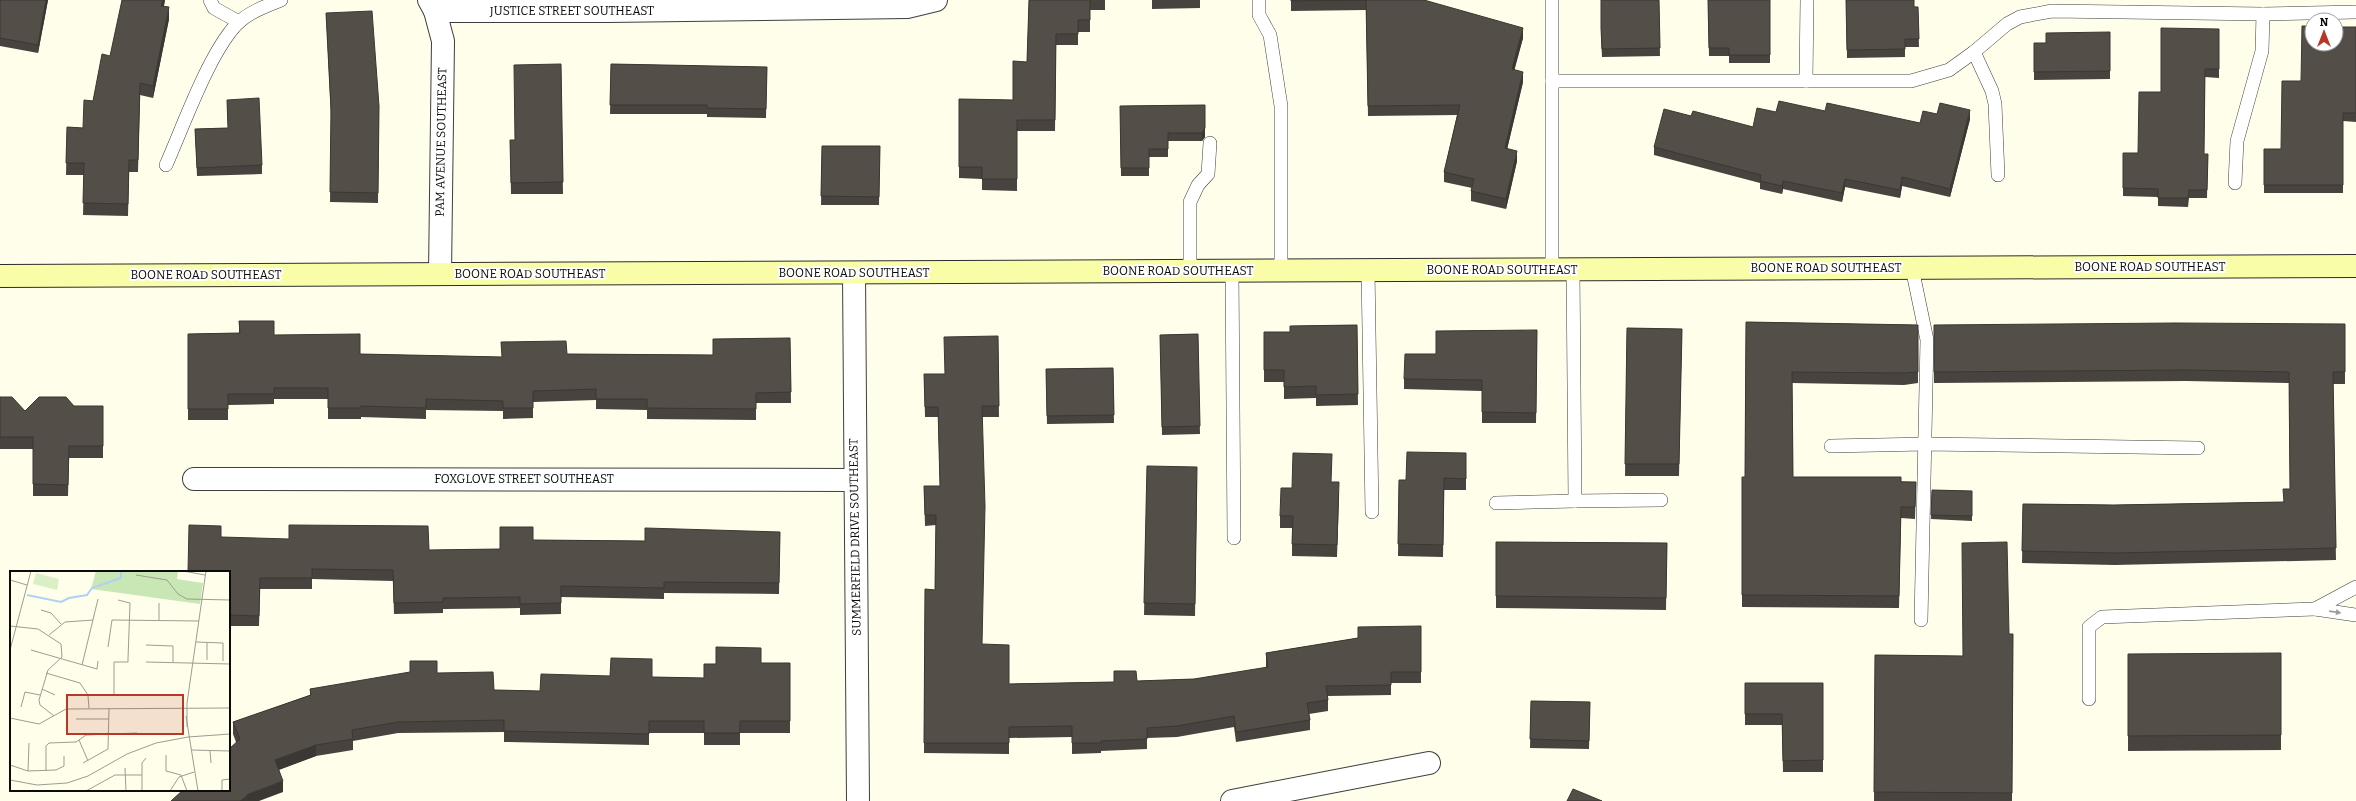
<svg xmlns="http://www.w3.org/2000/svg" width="2356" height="801" font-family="Bitter,serif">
<rect width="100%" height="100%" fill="#fefeea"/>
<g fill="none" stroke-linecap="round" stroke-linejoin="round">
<g stroke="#3e3e3e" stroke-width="14">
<g id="lane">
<path d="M210 0 214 8 239 22"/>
<path d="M1259 0V15L1270 35 1281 106V271"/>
<path d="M1552 0V269"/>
<path d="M1974 52 1992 91 1995 104 1998 175"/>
<path d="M1552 81H1911L1949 70 1974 52 2007 24 2020 17 2052 11 2263 14 2356 12"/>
<path d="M1806 81 1807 0"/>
<path d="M166 165C183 127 211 47 240 21 252 11 266 6 281 0"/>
<path d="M2235 183 2237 141 2262 51 2263 14"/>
<path d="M1912 268 1927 340 1921 620"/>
<path d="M1573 269 1575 501 1661 500"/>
<path d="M1368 270 1372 512"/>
<path d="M1190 271V202L1198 185 1208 174 1210 143"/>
<path d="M1232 271 1234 538"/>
<path d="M1831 446 1925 444 2198 448"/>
<path d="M1496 503 1575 501"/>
<path d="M2356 587 2315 609 2356 615"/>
<path d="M2089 699V627L2102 617 2315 609"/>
</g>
</g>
<g stroke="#3e3e3e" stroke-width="24">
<g id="street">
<path d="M429 0 435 11H608L907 7 936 0"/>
<path d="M435 11 443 41 440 274"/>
<path d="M854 273 858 801"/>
<path d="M194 479 854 480"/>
<path d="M1232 801 1429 763"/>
</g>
</g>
<g stroke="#2d2d2d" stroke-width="24">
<path id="secondary" d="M0 276 2356 266"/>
</g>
<use href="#lane" stroke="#fff" stroke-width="13"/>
<use href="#street" stroke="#fff" stroke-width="22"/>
<use href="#secondary" stroke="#f9fda7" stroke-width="22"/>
</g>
<g fill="#48433e">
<path d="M0 0H48L38 53 0 46Z"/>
<path d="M165 0 164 6 169 19 153 98 140 95 138 172H129L128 216 83 215 84 175H66L67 127 83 128 110 56Z"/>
<path d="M1029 0H1105V10H1090V32H1078V45H1056L1055 131H1017V191L982 190V179L959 178V99L1013 100 1027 62Z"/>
<path d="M1152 0H1200V8L1152 9Z"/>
<path d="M1291 0H1424L1523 38 1514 70 1523 82 1507 149 1517 161 1506 209 1471 201V191L1472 188 1444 182V172L1457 115 1368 116 1366 10 1291 11Z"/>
<path d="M1601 0H1659L1660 56 1602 57 1601 36Z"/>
<path d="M1708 0H1770V63H1729V56H1709Z"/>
<path d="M1846 0 1918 7 1919 47H1905V57L1847 58Z"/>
<path d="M326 13 379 106 378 203 330 202 331 117Z"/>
<path d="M2356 27V122L2343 121V193H2264V149H2281L2301 81Z"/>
<path d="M2219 29V78L2205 77 2204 154H2208L2207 198H2189L2188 207 2158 206V197L2123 196V153H2138L2161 92Z"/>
<path d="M2110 32V79L2034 80V43H2046Z"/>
<path d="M561 64 563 194H511L510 140H515Z"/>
<path d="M611 64 767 67 766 118 707 117V114H610Z"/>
<path d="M227 100 262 165V174L197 176 195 129 228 128Z"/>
<path d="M1205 105V137L1202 141H1168V157H1149V176H1121L1120 106Z"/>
<path d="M1825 111 1920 123 1937 114 1970 119 1950 197 1902 186 1900 198 1845 187 1842 202 1783 189 1782 194 1760 189V183L1654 155V147L1691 116 1753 127Z"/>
<path d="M822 146H880L879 205H821Z"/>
<path d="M239 321 274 335 360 354 501 357 567 354 713 355 790 338 791 403H756V420L647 419V410L596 409V400L533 402V418L503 419V411L426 410V419L361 417V419H328V399H274V404L228 405V420H188V334L239 333Z"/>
<path d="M1746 322 1918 325V383L1904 385 1792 383 1793 477 1916 482 1915 519 1901 518 1899 608 1742 607V477H1745Z"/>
<path d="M2345 324V384H2333L2336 560 2115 565 2022 563 2023 504 2114 505 2283 502 2290 489 2289 383 2186 381 1934 383V325Z"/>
<path d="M1357 325 1358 405 1316 406V398L1284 399V382H1264V332H1290V326Z"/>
<path d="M1627 328 1682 329 1679 476H1625Z"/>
<path d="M1537 330 1536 423H1482V391L1404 389V379L1436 354Z"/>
<path d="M1198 334 1200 434 1162 435 1160 335Z"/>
<path d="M998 336 999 417H982V644L1009 684 1114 682V671L1137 681 1194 679 1266 668V653L1358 638 1421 626V683H1391V695L1328 696V711L1309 714 1310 720V730L1236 742 1234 727 1177 737 1147 738V749L1101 751V753L1072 754V737L1009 738V754L924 753 925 589 935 590 936 525 925 526 924 486H940L938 417H925L924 374H945Z"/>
<path d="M1113 368 1114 423 1047 424 1046 369Z"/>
<path d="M0 397 25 411 74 406H103V458H69L68 496H33V449H0Z"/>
<path d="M1466 465V490H1444L1443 557 1398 556 1399 480H1406Z"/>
<path d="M1147 466 1197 479 1195 616 1144 615Z"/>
<path d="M1332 482 1339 494 1337 557 1292 556V528H1280V516L1292 488Z"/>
<path d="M1932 490 1972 491V521L1931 519Z"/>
<path d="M780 532 779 594 664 593V599L561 597V614L520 615V608L443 609V613L394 614 393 581 312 579V589H260L259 626H229V572L221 537 429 550 500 549 533 540 645 541Z"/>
<path d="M1496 542 1667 543 1666 610 1496 608Z"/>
<path d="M2013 634 2012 801H1874L1875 655 1963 656Z"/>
<path d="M2128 654 2281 735V750L2128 751Z"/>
<path d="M761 663H790V733H740V745H704V733H649V745L504 742V732L398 733 353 741V750L316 756 279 770 283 792 236 742 233 734V722L310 695V689L437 673 494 690 540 691 652 677 704 678Z"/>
<path d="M1745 683H1823V772H1783L1782 725H1745Z"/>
<path d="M1531 701 1590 702 1589 749 1530 748Z"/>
</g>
<g fill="#3b3732">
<path d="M46 0H48L38 53V45Z"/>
<path d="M163 0H165L161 18V6Z"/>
<path d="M169 7V19L153 98V86Z"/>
<path d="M1523 28V38L1512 79V69Z"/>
<path d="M1523 72V82L1505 158V148Z"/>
<path d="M1970 110V119L1950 197V189Z"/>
<path d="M1205 128V137L1202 141V133Z"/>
<path d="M1517 151V161L1506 209V199Z"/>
<path d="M1902 177V186L1900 198V190Z"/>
<path d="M1845 179V187L1842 202V193Z"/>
<path d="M1783 181V189L1782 194V186Z"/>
<path d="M316 745V756L275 771V760Z"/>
<path d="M283 781V792L259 801H240L248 794Z"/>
</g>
<g fill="#544e48" stroke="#3b3732">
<path d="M0 0H46L38 45 0 38Z"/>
<path d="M122 0H163L161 6 169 7 153 86 140 83 138 160H129L128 204 83 203 84 163H66L67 127 83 128 84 100 93 101 102 54 110 56Z"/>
<path d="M1029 0H1090V20H1078V34H1056L1055 120H1017V179H982V167H959V99L1013 100V61L1027 62Z"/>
<path d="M1291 0H1424L1523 28 1512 69 1523 72 1505 148 1517 151 1506 199 1471 191 1474 179 1444 172 1460 105 1368 106 1366 0 1291 1Z"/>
<path d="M1601 0H1659L1660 48 1602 49 1601 28Z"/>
<path d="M1708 0H1770V55H1729V48H1709Z"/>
<path d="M1846 0H1914V7H1918L1919 39H1905V49L1847 50Z"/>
<path d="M372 11 379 106 378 193 330 192 331 109 326 13Z"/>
<path d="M2302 26H2312V44H2336V27H2356V113H2343V185H2264V149H2281L2282 81H2301Z"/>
<path d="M2161 28 2219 29V69H2205L2204 154H2208L2207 190H2189L2188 198H2158V189L2123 188V153H2138L2139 92H2161Z"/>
<path d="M2110 32V71L2034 72V43H2046V33Z"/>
<path d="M561 64 563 182 511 183 510 140H515L514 65Z"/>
<path d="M611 64 767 67 766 109 707 108V105H610Z"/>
<path d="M259 98 262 165 197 168 195 129 228 128 227 100Z"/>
<path d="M1779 101 1825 111 1827 103 1920 123 1923 111 1937 114 1940 103 1970 110 1950 189 1902 177 1900 190 1845 179 1842 193 1783 181 1782 186 1760 181 1761 175 1654 147 1664 109 1691 116 1693 111 1753 127 1757 108 1776 112Z"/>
<path d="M1205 105V128L1202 133H1168V149H1149V168H1121L1120 106Z"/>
<path d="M822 146H880L879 197 821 196Z"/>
<path d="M239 321H274V335L360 334V354L502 357 501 342 566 341 567 354 713 355V339L790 338 791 392 756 393V409L647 408V399H596V389L533 391V408H503V401L426 399V408L361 406V408H328V388H274V394H228V409H188V334L240 333Z"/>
<path d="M1746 322 1918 325V372L1904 373 1792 372 1793 477H1901V482H1916L1915 507H1901L1899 596 1742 595V477H1745Z"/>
<path d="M2176 323 2345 324V372H2333L2336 548 2115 553 2022 551 2023 504 2114 505 2284 502 2283 489H2290L2289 372 2186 370 1934 372V325Z"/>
<path d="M1357 325 1358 394 1316 395V386L1284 387V370H1264V332H1290V326Z"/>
<path d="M1627 328 1682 329 1679 464H1625Z"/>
<path d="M1537 330 1536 413 1482 412V380L1404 379 1405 354H1436V331Z"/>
<path d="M1198 334 1200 426 1162 427 1160 335Z"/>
<path d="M998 336 999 406H982L985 506 982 644 1009 645V684L1114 682V671H1136L1137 681 1194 679 1268 667 1266 653 1358 638V627L1421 626V672H1391V685L1326 686 1328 700 1307 703 1310 720 1236 732 1234 716 1177 726 1147 728V739L1101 741V743H1072V726L1009 727V743H924L925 589 935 590 936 515H925L924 486H940L938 407H925L924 374H945L944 337Z"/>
<path d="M1113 368 1114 415 1047 416 1046 369Z"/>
<path d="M0 397H12L25 411 39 397H66L74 406H103V446H69L68 485 33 484V437H0Z"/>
<path d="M1407 452 1466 453V479L1444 478 1443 545 1398 544 1399 480H1406Z"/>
<path d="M1293 453 1332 454 1331 482H1339L1337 545 1292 544 1293 516H1280L1281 488H1292Z"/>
<path d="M1147 466 1197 467 1195 604 1144 603Z"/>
<path d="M1932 490 1972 491V516L1931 515Z"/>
<path d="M189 525 221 526V537L289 539V525L428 526 429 550 500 549V527H533V540L645 541V528L780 532 779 583 664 582V588L561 586V603L520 604V597L443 598V602L394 603 393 570 312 569V578H260L259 616 229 615V572H188Z"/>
<path d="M1496 542 1667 543 1666 598 1496 596Z"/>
<path d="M2007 542 2009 634H2013L2012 793 1874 792 1875 655 1963 656 1962 543Z"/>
<path d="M716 647 761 648V663H790V721H740V733H704V721H649V734L504 731V720L398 722 352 730 353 739 316 745 275 760 283 781 248 794 240 801H171L183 790H229V749L240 739 233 722 311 695 310 689 410 672V661H437V673L493 672 494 690 540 691 541 674 610 676 611 658 652 659V677L704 678V664H716Z"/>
<path d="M2281 653V735L2128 736V654Z"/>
<path d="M1745 683H1823V760L1783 761 1782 714H1745Z"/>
<path d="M1531 701 1590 702 1589 741 1530 739Z"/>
<path d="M1573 789 1602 801H1567Z"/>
</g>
<defs><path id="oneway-solid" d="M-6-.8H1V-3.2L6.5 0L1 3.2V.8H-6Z"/></defs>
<use fill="#9d9d9d" href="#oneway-solid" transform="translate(2335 612) rotate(8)"/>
<g text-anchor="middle" stroke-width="4" stroke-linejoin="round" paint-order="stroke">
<g font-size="12" fill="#0b0b0b" stroke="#fff">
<text x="572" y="15">JUSTICE STREET SOUTHEAST</text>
<text transform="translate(441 142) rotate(-89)" y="4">PAM AVENUE SOUTHEAST</text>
<text x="2150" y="271">BOONE ROAD SOUTHEAST</text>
<text x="1826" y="272">BOONE ROAD SOUTHEAST</text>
<text x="1502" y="274">BOONE ROAD SOUTHEAST</text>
<text x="1178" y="275">BOONE ROAD SOUTHEAST</text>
<text x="854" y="277">BOONE ROAD SOUTHEAST</text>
<text x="530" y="278">BOONE ROAD SOUTHEAST</text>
<text x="206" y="279">BOONE ROAD SOUTHEAST</text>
<text x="524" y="483">FOXGLOVE STREET SOUTHEAST</text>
<text transform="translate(855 537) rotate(-91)" y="4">SUMMERFIELD DRIVE SOUTHEAST</text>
</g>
</g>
<g transform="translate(10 571)">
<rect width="220" height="220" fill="#fefeea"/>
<path d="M86 0H168L167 8 193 12 190 33 81 18Z" fill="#c8e7b5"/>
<path d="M26 2 49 8 47 19 23 13Z" fill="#dbefc7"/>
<path fill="none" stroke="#b0d1f4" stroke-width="2" d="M17 24 51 31 59 27 77 24 82 17 111 7V0"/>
<path fill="none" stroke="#9d9d91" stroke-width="1" d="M173 0 195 4M126 4 157 9 168 23 177 28 220 29M0 9 17 14M31 39 41 42 51 53M149 49V32M0 55 28 58 51 73 52 86 38 99 29 129 30 134 44 145M39 64 55 51 83 49M186 71 213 72V90M136 74 163 75V91M98 76 102 49 189 50M0 79 21 0M21 79 87 98 88 90M197 89V72M136 91 220 93M72 94 88 28M36 102 70 112 78 124H104V91H118V88L120 32 108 29M32 118 45 124M78 125 79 137M11 136 15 121 30 124M176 145 188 220M0 147 29 153 56 138 220 137M66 148H99M177 156V132L196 0M69 169 78 190M181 179 220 180M200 180 201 192M156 184V200L171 204 177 220M0 190V165M73 192 98 178 99 137M0 194 18 200 46 199 54 195V185M115 197 116 220M18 200 19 172M36 200V175L39 172 66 171 76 164 127 162M0 209 27 214 57 212 78 205 117 183 146 172 178 166 220 163M76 220 105 204H132M132 220V192L136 187M160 220 169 206 184 201M212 220V209L220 208"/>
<path fill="#b73728" fill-opacity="0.15" stroke="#b73728" stroke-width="2" d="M57 124H173V163H57Z"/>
<rect width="220" height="220" fill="none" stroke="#0b0b0b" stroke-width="2"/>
</g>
<g transform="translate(2324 32)"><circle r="19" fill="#ffffff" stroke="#9d9d9d"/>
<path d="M0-3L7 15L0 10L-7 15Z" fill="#b73728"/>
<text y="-6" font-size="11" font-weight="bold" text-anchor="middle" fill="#0b0b0b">N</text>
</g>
</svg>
